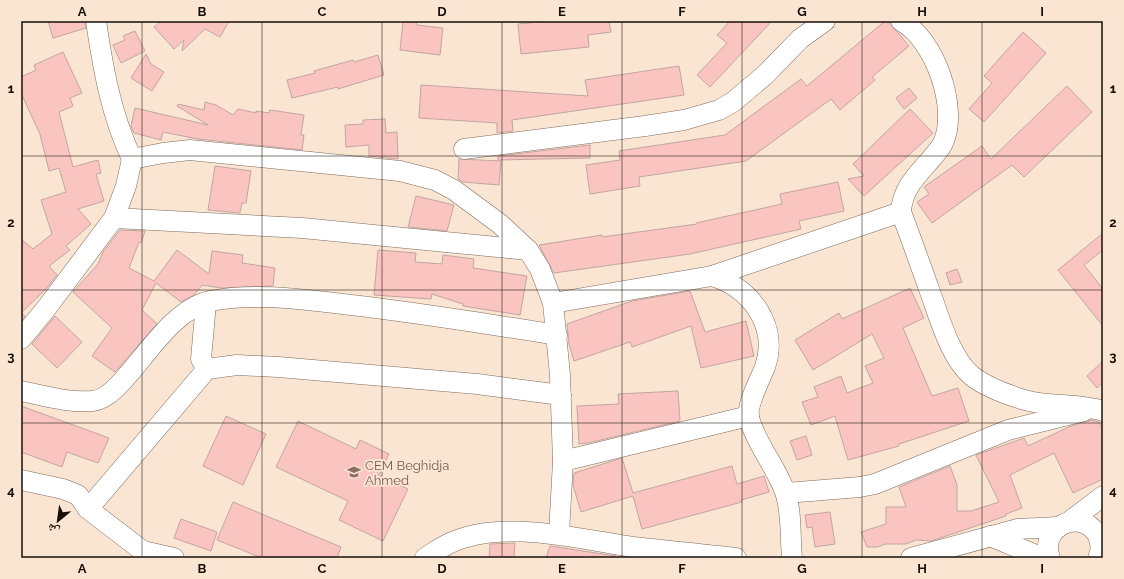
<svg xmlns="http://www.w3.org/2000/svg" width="1124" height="579" font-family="Raleway,'Noto Naskh Arabic',sans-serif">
<rect width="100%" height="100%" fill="#fae4d2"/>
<g fill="#fac5c1" stroke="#c2a5a3">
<path d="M48 21H85L86 28 53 38Z"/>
<path d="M161 21H229L220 37 205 29 182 51 184 40 174 49 154 27Z"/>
<path d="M403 21H416L417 25 443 28 440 55 400 50Z"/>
<path d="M550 21H609L611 32 588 35 589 47 521 54 518 24Z"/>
<path d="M730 21H772L710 87 697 75 727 43 717 35Z"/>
<path d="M885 21H888L909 46 872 77 875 80 840 110 831 99 746 161 639 177 640 186 590 194 586 165 620 160 619 151 725 135 801 79 807 86Z"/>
<path d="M135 31 145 51 121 63 113 45 125 40 123 36Z"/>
<path d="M1023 32 1046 53 984 122 969 109 992 83 984 76Z"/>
<path d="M63 52 82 93 70 98 73 106 59 112 73 167 98 160 101 173 96 174 104 201 78 209 91 224 66 246 70 250 49 266 57 275 46 289 21 313 25 316 21 321V239L33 249 52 234 41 200 66 192 59 168 49 171 40 134 21 93V77L36 70 34 65Z"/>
<path d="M146 54 151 64 164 72 152 91 131 78Z"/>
<path d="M378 55 384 75 338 89V87L292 98 287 80 315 73 314 71 353 60 354 62Z"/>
<path d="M679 66 684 95 512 120 513 131 497 133V123L419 118 421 85 588 96 585 80Z"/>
<path d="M1067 86 1092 112 1024 177 1012 165 932 223 917 202 929 194 924 187 982 146 991 159Z"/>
<path d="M909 88 917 98 904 109 896 98Z"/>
<path d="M205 102 216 105 233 115 238 109 256 113V111L269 113 270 110 304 115 301 135H304L302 150 198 139 163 132 161 140 134 133 131 126 135 108 208 125 177 106 178 104 204 110Z"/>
<path d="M910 109 933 133 864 196 848 179 864 176 853 164Z"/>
<path d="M385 119 386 133 397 132 398 159 369 156V145L346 147 345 125 363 124V120Z"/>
<path d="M590 145V158L498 160V156Z"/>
<path d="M459 159 501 161 499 185 463 182 458 179Z"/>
<path d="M215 166 251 171 246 203H242L240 213 208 210Z"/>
<path d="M838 182 844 211 799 221 801 229 690 254 554 273 539 245 602 235V237L697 224 696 223 782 204 780 194Z"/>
<path d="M416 196 454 205 447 231 408 227Z"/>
<path d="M120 230 145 231 141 243 139 242 129 268 154 281 177 250 209 274 212 251 243 255 242 263 275 268 273 286 221 288 202 285 194 295 181 302 156 283 142 310 157 324 115 372 92 356 112 328 73 292 98 264 103 252Z"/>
<path d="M1103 233V250L1084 265 1103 289V326L1058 270Z"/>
<path d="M378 250 416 253 415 262 442 264 443 255 474 259 473 268 527 276 520 315 463 306V304L432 294 431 299 374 295Z"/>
<path d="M957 269 962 282 950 285 946 273Z"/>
<path d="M910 288 924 318 903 328 932 396 958 388 969 421 899 444V446L848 460 835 416 811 425 802 402 818 397 814 387 841 376 847 393 873 383 865 366 884 358 872 334 813 370 795 340 839 313 842 319Z"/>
<path d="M690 291 705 332 746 321 754 356 701 368 691 326 632 347 630 342 574 361 569 344 567 324 632 301Z"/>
<path d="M55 316 82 342 57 368 32 344Z"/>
<path d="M1103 361V382L1097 388 1087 376Z"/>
<path d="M678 391 680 421 588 443 579 444 577 406 619 404 618 394Z"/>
<path d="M21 406 109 438 98 463 67 452 62 467 21 452Z"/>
<path d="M226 416 266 434 243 485 203 466Z"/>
<path d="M1091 420 1099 422 1103 431V479L1073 493 1054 453 1010 475 1022 508 1006 514V516L931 541 916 540 906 544H886L877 547H867L861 532 886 524V507H906L899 487 950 466 957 485V511H971L999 502 976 455 1024 438 1028 446 1071 426Z"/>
<path d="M298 421 356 449 360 440 389 454 379 475 408 489 383 541 339 520 348 501 276 467Z"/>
<path d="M806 436 812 455 797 460 790 441Z"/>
<path d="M622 458 633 493 732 466 737 484 764 476 769 492 741 500 742 502 642 529 633 496 581 512 573 485 574 473Z"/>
<path d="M233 502 341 547 337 558H262L217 540Z"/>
<path d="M830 512 835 544 815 547 812 527 807 528 805 515Z"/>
<path d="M181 519 217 532 211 551 174 538Z"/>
<path d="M515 543 514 558H489L490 544Z"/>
<path d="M550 546 616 556 615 558H546Z"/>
</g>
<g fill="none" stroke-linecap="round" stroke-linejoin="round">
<g stroke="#7f6b5b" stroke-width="21">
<g id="minor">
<path d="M96 21C103 68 111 115 132 159"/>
<path d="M901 21C935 39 959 109 943 143 940 149 936 153 932 158 917 175 902 189 901 212 911 238 920 264 929 289 939 316 950 358 972 376 986 387 1008 395 1025 400 1048 407 1078 403 1103 411"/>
<path d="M464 149 645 126 684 120 719 110 733 102 765 75 800 39 825 21"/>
<path d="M114 218 302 228 528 250"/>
<path d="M712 276 901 212"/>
<path d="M206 303 201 359 207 369"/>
<path d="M553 303 712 276C751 288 779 326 765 367 760 380 746 405 749 418 757 446 776 466 785 492 792 511 790 537 792 558"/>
<path d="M21 339 45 310 114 218 126 186 132 159 163 153 190 150 400 171 435 180 454 190 500 224 528 250 540 269 553 303 560 375 563 461 559 534"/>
<path d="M21 391C44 396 69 403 93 401 126 398 160 312 210 301 254 292 307 300 351 305 420 313 489 324 557 335"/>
<path d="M563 461 749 416"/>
<path d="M21 480 63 489 78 495 88 509 152 558"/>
<path d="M786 493 860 487 875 484 1008 430 1084 411"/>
<path d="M88 509 207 369 237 365 278 367 477 384 561 395"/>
<path d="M1070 521 1103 496"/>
<path d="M990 536 1043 558"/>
<path d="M143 551 174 558"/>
<path d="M425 558C432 553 440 548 448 544 500 518 579 539 633 547 667 551 702 554 736 558"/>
<path d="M911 558 1018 529 1058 527"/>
<path d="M1050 558C1038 528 1080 507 1097 534 1101 542 1102 550 1098 558"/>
</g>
</g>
<use href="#minor" stroke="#fff" stroke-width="20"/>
</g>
<path fill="none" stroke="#160f09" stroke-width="1" stroke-opacity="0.55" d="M142 21V558M262 21V558M382 21V558M502 21V558M622 21V558M742 21V558M862 21V558M982 21V558M21 156H1103M21 290H1103M21 423H1103"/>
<defs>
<g id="university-bare" transform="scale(1.08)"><path d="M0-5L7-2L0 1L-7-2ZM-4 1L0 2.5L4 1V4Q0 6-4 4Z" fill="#8d6e63" stroke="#fae4d2" stroke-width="2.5" paint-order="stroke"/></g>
</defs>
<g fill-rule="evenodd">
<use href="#university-bare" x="354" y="472"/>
</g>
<g text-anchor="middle" stroke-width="3.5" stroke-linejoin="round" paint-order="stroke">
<g font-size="13" fill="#785e54" stroke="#fae4d2" text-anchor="start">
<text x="365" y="470">CEM Beghidja<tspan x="365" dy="15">Ahmed</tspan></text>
</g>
</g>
<rect width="1124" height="579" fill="none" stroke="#fae4d2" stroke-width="44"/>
<g transform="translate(58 521) rotate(209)" stroke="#fae4d2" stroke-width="3" paint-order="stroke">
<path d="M0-3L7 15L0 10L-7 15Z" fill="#160f09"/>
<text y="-6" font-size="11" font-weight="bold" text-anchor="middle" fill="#160f09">ش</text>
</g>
<rect x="22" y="22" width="1080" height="535" fill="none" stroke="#160f09" stroke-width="1.5"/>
<g font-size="13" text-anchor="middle" font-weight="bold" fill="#160f09">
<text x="82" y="16">A</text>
<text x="202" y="16">B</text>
<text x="322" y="16">C</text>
<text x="442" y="16">D</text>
<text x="562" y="16">E</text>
<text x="682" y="16">F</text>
<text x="802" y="16">G</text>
<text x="922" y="16">H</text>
<text x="1042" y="16">I</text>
<text x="11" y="93">1</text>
<text x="1113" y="93">1</text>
<text x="11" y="227">2</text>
<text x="1113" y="227">2</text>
<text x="11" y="361">3</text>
<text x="1113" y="361">3</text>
<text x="11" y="495">4</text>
<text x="1113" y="495">4</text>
<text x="82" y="573">A</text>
<text x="202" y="573">B</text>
<text x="322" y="573">C</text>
<text x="442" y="573">D</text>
<text x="562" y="573">E</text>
<text x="682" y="573">F</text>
<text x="802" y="573">G</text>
<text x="922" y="573">H</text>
<text x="1042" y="573">I</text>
</g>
</svg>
